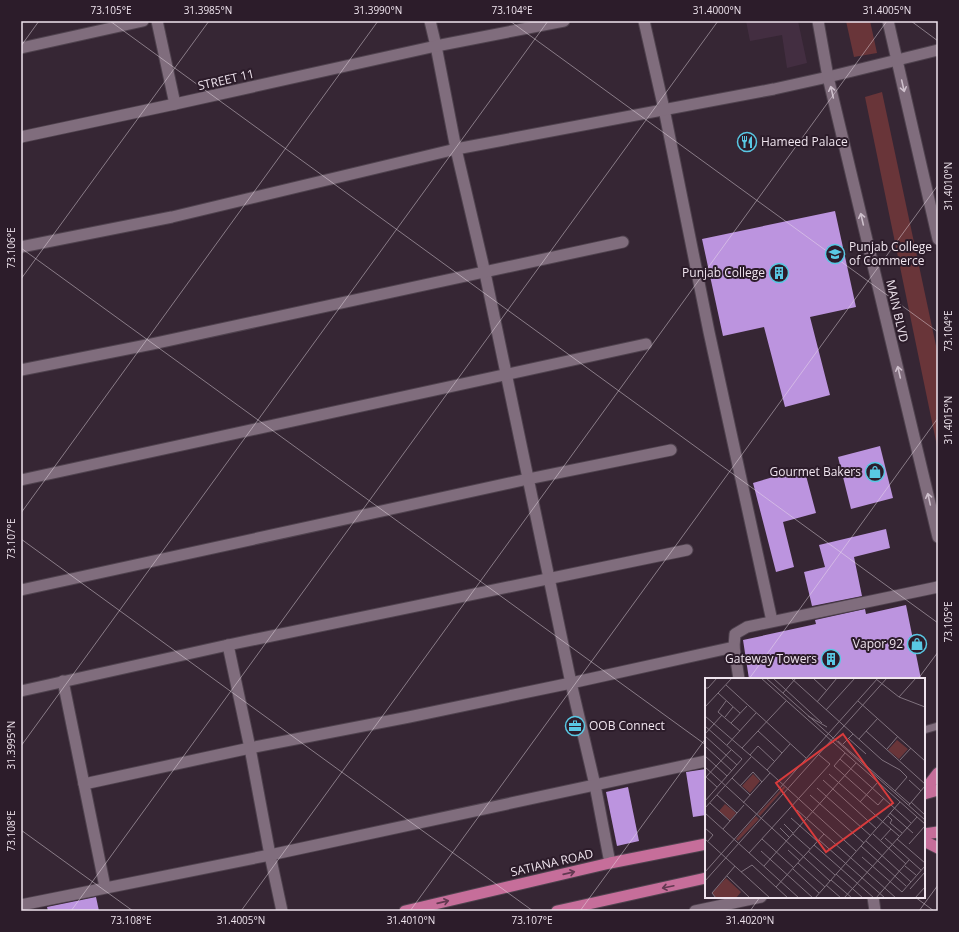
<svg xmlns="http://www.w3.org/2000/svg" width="959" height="932" font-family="'Open Sans',sans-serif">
<rect width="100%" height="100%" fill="#362634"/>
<path fill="#432e41" d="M746 21H798L807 63 787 68 782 35 750 41Z"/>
<g fill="#693539">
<path d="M846 21H870L877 53 854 57Z"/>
<path d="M882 92 938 355V451L865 97Z"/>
</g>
<g fill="#bc94df">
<path d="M835 211 856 307 810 317 830 395 785 407 764 327 723 336 702 239Z"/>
<path d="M880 446 893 498 851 509 838 457Z"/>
<path d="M804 468 816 513 783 522 794 567 776 572 753 483Z"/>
<path d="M886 529 890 548 854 557 862 596 812 606 804 572 825 567 819 545Z"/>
<path d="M906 605 921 679H749L743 640 816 624 815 620 865 609 866 614Z"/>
<path d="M706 769V815L693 817 686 772Z"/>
<path d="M628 787 639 841 617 846 606 792Z"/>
<path d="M96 897 99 911H48L47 907Z"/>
</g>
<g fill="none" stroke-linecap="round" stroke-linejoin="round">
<g stroke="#4f424e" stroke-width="9">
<path id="service" d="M924 730 938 726"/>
</g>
<g stroke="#4f424e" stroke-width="13">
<g id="minor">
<path d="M157 21 175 104"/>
<path d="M430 21 436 46 456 149 485 273 571 683 595 785 610 863"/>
<path d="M644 21 664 109 709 332 772 621"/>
<path d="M21 48 143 21"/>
<path d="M21 137 175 104 436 46 564 21"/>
<path d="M21 247 172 217 456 149 774 89 828 77 938 50"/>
<path d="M21 370 152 344 623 242"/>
<path d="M21 480 646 344"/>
<path d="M21 590 528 479 671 450"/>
<path d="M228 645 250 748 270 855 282 911"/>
<path d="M739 679 734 647 735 634 747 627 938 587"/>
<path d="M63 681 84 784"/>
<path d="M21 691 228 645 687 550"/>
<path d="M105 887 84 784 250 748 409 717 571 683 734 647"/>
<path d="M873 897 875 911"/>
<path d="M21 905 270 855 706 761"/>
<path d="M695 911 761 897"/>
</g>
</g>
<g stroke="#4f424e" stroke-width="13">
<g id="secondary">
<path d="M818 21 828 77 938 537"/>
<path d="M888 21 938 239"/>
</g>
</g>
<g stroke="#4f424e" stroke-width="13">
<g id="primary">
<path d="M924 791 938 773"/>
<path d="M924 794 938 790"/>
<path d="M924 834 938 832"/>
<path d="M924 841 938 848"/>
<path d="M405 911 610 863 706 844"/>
<path d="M557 911 706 878"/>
</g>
</g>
<use href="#service" stroke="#806d7d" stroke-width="7"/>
<use href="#minor" stroke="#806d7d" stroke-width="11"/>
<use href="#secondary" stroke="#806d7d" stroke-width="11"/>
<use href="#primary" stroke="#c66e9a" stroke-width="11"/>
</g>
<defs><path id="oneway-shaft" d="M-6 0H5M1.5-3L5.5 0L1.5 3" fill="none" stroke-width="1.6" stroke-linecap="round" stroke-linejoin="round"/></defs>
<g stroke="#cec0cc">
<use href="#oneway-shaft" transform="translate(903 86) rotate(77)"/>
<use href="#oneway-shaft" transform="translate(832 92) rotate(-103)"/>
<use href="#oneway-shaft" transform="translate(862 219) rotate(-103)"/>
<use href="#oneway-shaft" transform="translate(899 372) rotate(-103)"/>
<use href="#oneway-shaft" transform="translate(929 499) rotate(-103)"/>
</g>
<g stroke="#623951">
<use href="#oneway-shaft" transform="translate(569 873) rotate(-13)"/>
<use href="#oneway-shaft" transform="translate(668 887) rotate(168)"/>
<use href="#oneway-shaft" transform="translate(443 902) rotate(-13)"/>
</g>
<path fill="none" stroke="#efe4ee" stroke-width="1" stroke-opacity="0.45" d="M110 21 938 623M510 21 938 332M911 21 938 41M21 46 39 21M21 248 706 745M21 279 209 21M21 513 378 21M21 539 533 911M749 679 938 418M918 679 938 652M21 746 548 21M21 830 133 911M915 897 934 911M71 911 718 21M241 911 887 21M410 911 938 185M580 911 706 738M750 911 760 897M919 911 938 885"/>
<defs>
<g id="restaurant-ring" transform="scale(1)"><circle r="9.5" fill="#2c1c2a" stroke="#59c8e4" stroke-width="1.5"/><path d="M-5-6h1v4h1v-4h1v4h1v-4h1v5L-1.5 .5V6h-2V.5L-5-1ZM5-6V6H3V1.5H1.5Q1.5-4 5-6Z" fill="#59c8e4"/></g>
<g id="university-ring" transform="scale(1)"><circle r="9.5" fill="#2c1c2a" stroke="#59c8e4" stroke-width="1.5"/><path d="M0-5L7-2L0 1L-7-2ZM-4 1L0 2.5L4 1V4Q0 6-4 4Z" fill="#59c8e4"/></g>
<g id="building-ring" transform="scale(1)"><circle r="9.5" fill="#2c1c2a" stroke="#59c8e4" stroke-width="1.5"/><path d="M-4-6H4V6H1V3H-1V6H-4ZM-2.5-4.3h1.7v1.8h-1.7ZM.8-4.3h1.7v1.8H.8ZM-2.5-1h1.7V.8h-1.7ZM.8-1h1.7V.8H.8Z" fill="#59c8e4"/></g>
<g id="shop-ring" transform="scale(1)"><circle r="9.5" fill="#2c1c2a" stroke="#59c8e4" stroke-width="1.5"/><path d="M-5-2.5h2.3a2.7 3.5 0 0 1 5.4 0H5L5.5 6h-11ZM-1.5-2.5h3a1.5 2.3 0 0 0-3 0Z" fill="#59c8e4"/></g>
<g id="office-ring" transform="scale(1)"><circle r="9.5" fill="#2c1c2a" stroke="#59c8e4" stroke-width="1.5"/><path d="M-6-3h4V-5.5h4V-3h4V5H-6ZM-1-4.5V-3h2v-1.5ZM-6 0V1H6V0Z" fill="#59c8e4"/></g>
</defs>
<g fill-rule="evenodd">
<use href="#restaurant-ring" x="747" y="142"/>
<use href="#university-ring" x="835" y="254"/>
<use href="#building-ring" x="779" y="273"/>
<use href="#shop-ring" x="875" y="472"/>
<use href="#shop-ring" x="917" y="644"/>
<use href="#building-ring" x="831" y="659"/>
<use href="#office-ring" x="575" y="726"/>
</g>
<g text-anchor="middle" stroke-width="4" stroke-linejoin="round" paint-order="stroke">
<g font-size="12" fill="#efe4ee" stroke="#2c1c2a">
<text transform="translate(226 80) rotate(-13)" y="4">STREET 11</text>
<text transform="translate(897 311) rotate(77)" y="4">MAIN BLVD</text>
<text transform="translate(552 863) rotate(-13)" y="4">SATIANA ROAD</text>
</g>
<g font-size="12" fill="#efe4ee" stroke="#2c1c2a" text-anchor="end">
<text x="761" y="146" text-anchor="start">Hameed Palace</text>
<text x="849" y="251" text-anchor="start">Punjab College<tspan x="849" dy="14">of Commerce</tspan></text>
<text x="765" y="277">Punjab College</text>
<text x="861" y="476">Gourmet Bakers</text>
<text x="903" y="648">Vapor 92</text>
<text x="817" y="663">Gateway Towers</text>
<text x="589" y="730" text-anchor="start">OOB Connect</text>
</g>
</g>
<g transform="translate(705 678)">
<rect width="220" height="220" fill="#362634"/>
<path d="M192 62 203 71 194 81 183 72ZM48 96 55 103 45 115 37 108ZM79 108 80 110 55 138 53 136ZM20 126 31 135 25 142 14 133ZM51 138 54 141 33 163 31 161ZM21 200 36 214 31 220H11L7 215Z" fill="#693539"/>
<path fill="none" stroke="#80727e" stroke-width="1" d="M56 0 220 146M61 0 220 142M68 0 117 45M86 0 177 82 195 92 202 99 190 113M108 0 122 13M171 1 194 19 220 29M21 7 101 80M0 10H3L12 0M13 15 35 35M78 15 91 0M194 19 211 0M21 23 13 34 35 53M153 23 220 83M112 24 132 0M0 29 27 0M121 32 150 0M0 38 45 77M103 38 122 49M20 39 28 29M26 45 42 28M0 48 37 81 0 123M53 53 77 75 62 92 45 77 53 68 69 83M161 53 220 106M0 56 17 37M0 58 32 87M143 60 161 76M154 61 173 40M133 63 205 126M138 66 148 56M22 67 51 35M0 68 27 93M37 70 81 23M182 71 193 58M77 75 85 66M113 76 125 86M0 78 22 98M135 81 206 145M195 82 206 70M129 88 173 127 179 120M129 88 140 75M0 89 125 203M62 92 151 173M124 96 178 144M1 99 12 109M0 100 26 72M27 100 45 117M118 102 172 151M204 102 216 113M35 108 48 94 57 104M112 110 166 158M12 117 32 135M105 117 159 165M155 124 173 104M206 124 220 137M5 125 25 143M38 125 65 95M204 127 220 108M0 130 46 79M92 132 191 220M0 135 94 220M185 135 208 155M183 138 187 142 185 145 197 155M86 140 112 163M178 144 194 158M79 146 88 155M0 150 8 157 3 163M75 150 84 159M18 151 39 127M88 156 105 171M168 156 201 186M180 160 216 192M0 161 65 220M57 161 89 190M192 161 220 185M114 162 180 220M176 162 186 151M161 163 206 204M204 166 220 148M109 167 169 220M156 168 201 208M83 172 95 183M56 173 108 220M103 173 130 197M44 175 125 86M157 179 197 214 220 188M93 185 120 209M59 188 151 85M200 188 211 197M88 191 114 215M0 194 173 0M36 194 47 187 83 220M131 196 158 220M22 198 45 220M126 202 147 220M0 203 182 0M121 207 136 220M71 209 119 156M205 211 220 194M11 220 7 215 30 188M110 220 195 124M139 220 212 139M171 220 204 182M210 220 220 209"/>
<path fill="#d83b3c" fill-opacity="0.15" stroke="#d83b3c" stroke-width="2" d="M138 56 188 125 121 174 71 105Z"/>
<rect width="220" height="220" fill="none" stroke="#efe4ee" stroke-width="2"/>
</g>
<rect width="959" height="932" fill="none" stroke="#2c1c2a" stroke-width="44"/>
<rect x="22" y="22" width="915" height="888" fill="none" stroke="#efe4ee" stroke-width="1.5"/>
<g font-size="10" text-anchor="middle" fill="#efe4ee">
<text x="111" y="14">73.105°E</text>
<text x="208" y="14">31.3985°N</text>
<text x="378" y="14">31.3990°N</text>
<text x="512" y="14">73.104°E</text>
<text x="717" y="14">31.4000°N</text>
<text x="887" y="14">31.4005°N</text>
<text transform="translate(948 186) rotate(-90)" y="4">31.4010°N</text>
<text transform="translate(11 248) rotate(-90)" y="4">73.106°E</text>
<text transform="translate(948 331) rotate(-90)" y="4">73.104°E</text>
<text transform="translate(948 420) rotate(-90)" y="4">31.4015°N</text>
<text transform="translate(11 539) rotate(-90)" y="4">73.107°E</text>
<text transform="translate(948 622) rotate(-90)" y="4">73.105°E</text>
<text transform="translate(11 745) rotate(-90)" y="4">31.3995°N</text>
<text transform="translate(11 831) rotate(-90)" y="4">73.108°E</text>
<text x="131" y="924">73.108°E</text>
<text x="241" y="924">31.4005°N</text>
<text x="411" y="924">31.4010°N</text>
<text x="532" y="924">73.107°E</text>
<text x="750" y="924">31.4020°N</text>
</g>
</svg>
